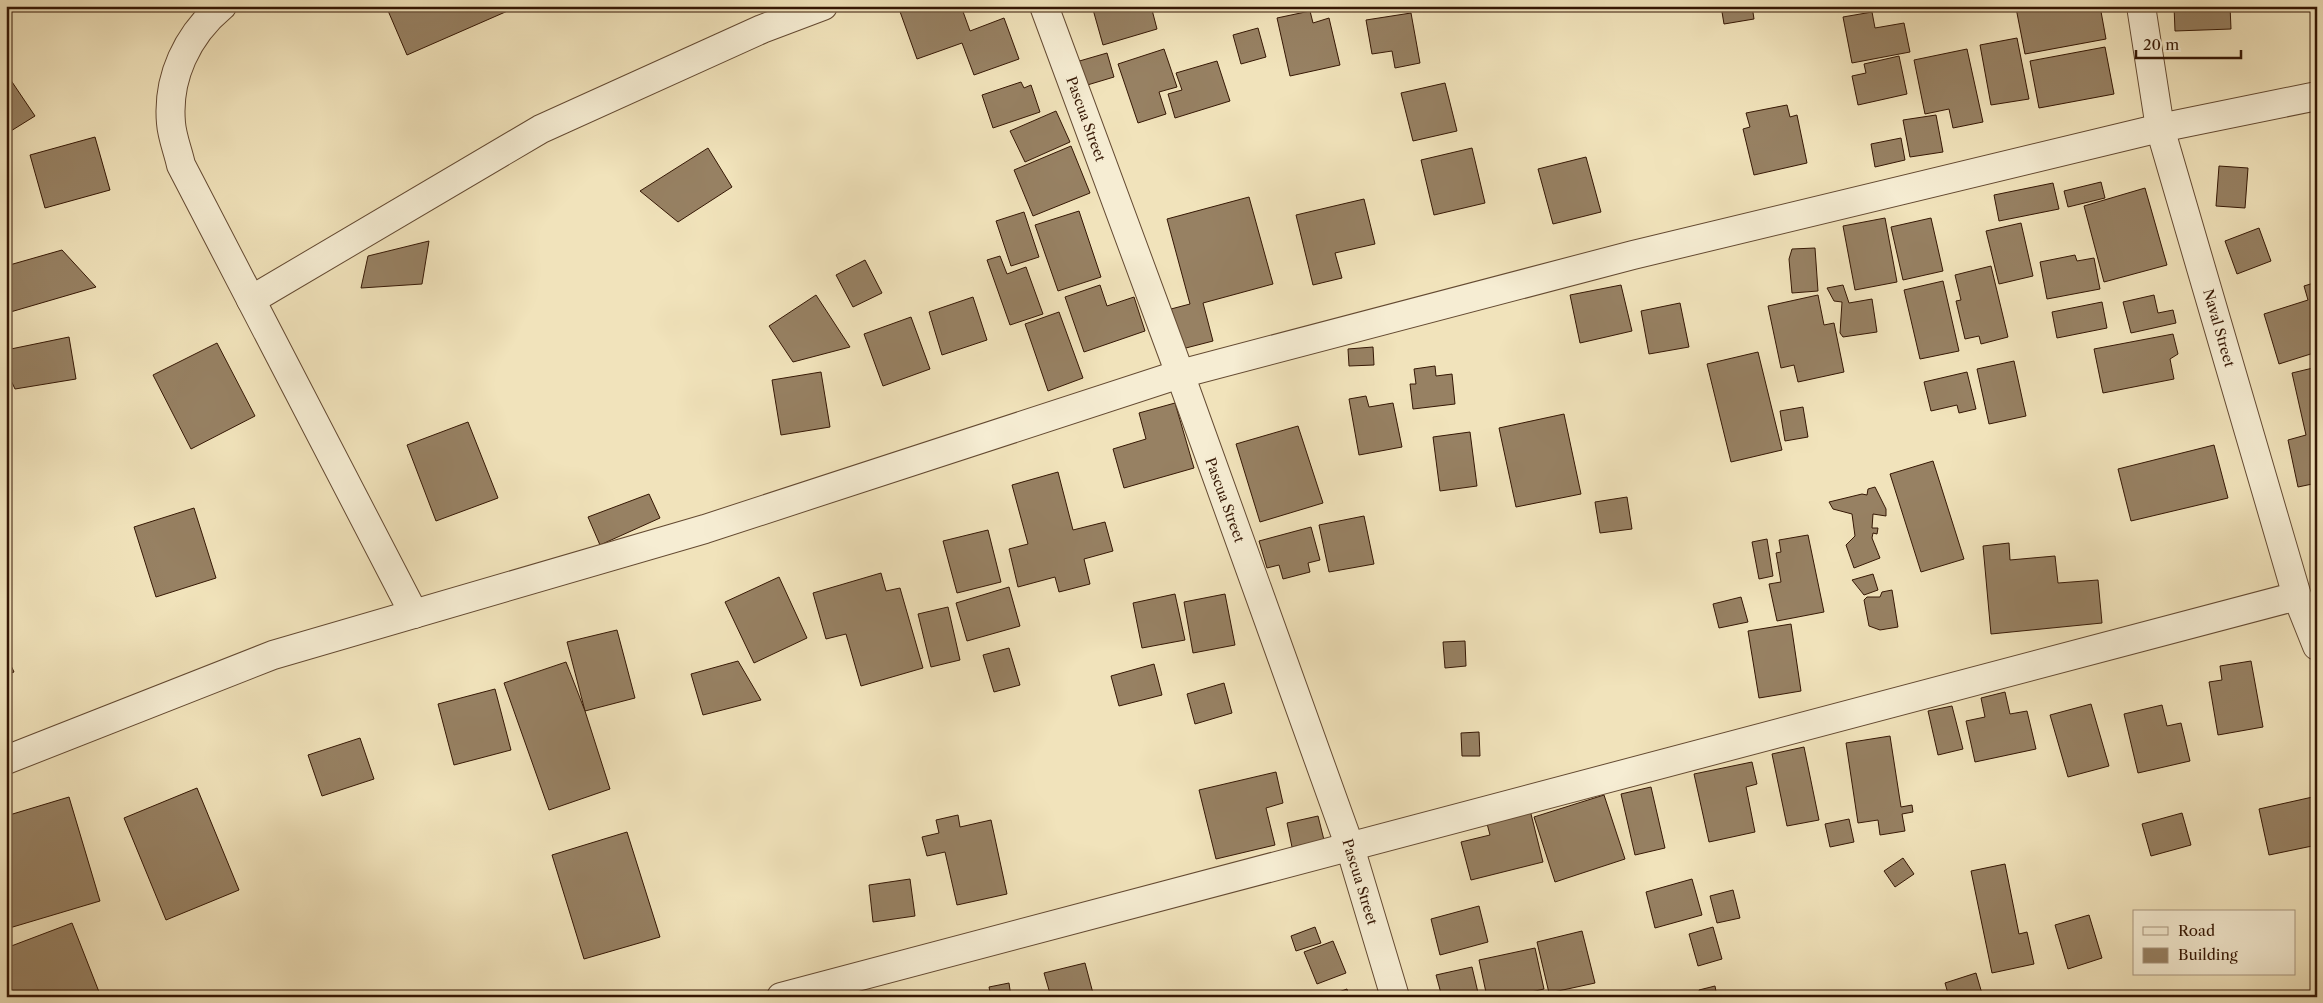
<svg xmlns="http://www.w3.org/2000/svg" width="2323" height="1003" font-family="'Libre Caslon Text',serif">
<rect width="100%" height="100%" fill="#f1e3bb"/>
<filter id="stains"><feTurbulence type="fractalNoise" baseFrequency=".004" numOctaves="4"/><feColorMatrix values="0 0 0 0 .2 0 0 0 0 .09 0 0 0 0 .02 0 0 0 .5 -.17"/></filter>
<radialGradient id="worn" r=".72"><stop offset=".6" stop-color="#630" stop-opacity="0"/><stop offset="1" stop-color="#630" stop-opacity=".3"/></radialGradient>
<g fill="#978163" stroke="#351704">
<path d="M386 6H519L407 55Z"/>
<path d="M898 6H961L970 31 1004 18 1019 59 974 75 962 43 917 59Z"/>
<path d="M1092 6H1151L1157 29 1103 45Z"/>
<path d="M1331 6H1362L1332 11Z"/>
<path d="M1721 6H1752L1754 19 1724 24Z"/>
<path d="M2025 6H2081V9L2100 6 2106 39 2025 54 2016 8Z"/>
<path d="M2174 6H2230L2231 29 2175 31Z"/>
<path d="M1310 11 1313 23 1329 18 1340 65 1290 76 1277 18Z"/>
<path d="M1872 12 1875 28 1904 23 1910 52 1852 63 1843 17Z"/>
<path d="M1411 13 1420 63 1395 68 1392 51 1372 54 1366 20Z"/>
<path d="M1258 28 1266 57 1241 64 1233 35Z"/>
<path d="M2017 38 2029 99 1991 105 1980 45Z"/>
<path d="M2105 47 2114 94 2039 108 2030 61Z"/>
<path d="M1164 49 1177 87 1159 92 1166 114 1138 123 1118 64Z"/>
<path d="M1967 49 1983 122 1953 128 1949 109 1925 114 1914 60Z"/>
<path d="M1107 53 1114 77 1084 86 1076 62Z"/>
<path d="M1899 56 1907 94 1858 105 1852 76 1866 73 1864 64Z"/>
<path d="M1217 61 1230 101 1175 118 1168 94 1182 90 1176 73Z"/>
<path d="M6 73 35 116 6 134Z"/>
<path d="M1021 82 1024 88 1031 85 1040 112 993 128 982 95Z"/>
<path d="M1445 83 1457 131 1413 141 1401 93Z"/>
<path d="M1787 105 1790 117 1797 115 1807 163 1754 175 1743 129 1750 127 1746 113Z"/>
<path d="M1056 111 1070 142 1025 162 1010 131Z"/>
<path d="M1936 115 1943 152 1910 157 1903 120Z"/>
<path d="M95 137 110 190 45 208 30 155Z"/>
<path d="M1901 138 1905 160 1875 167 1871 144Z"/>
<path d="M1071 146 1090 193 1033 216 1014 170Z"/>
<path d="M708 148 732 187 678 222 640 191Z"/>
<path d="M1472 148 1485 203 1434 215 1421 160Z"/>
<path d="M1586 157 1601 212 1553 224 1538 169Z"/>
<path d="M2219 166 2248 168 2245 208 2216 206Z"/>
<path d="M2101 182 2105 198 2068 207 2064 191Z"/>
<path d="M2053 183 2059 209 1999 221 1994 195Z"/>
<path d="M2145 188 2167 265 2104 282 2084 206Z"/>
<path d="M1249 197 1273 284 1203 303 1213 341 1182 349 1171 309 1190 304 1167 219Z"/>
<path d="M1364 199 1375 244 1335 253 1342 278 1313 285 1296 215Z"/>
<path d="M1079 211 1101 277 1058 291 1035 225Z"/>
<path d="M1024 212 1039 257 1011 266 996 221Z"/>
<path d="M1885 218 1897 282 1855 290 1843 226Z"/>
<path d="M1931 218 1943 271 1903 280 1891 227Z"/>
<path d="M2021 223 2033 276 1999 284 1986 231Z"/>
<path d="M2259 228 2271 261 2237 274 2225 241Z"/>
<path d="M429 241 422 284 361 288 368 256Z"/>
<path d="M1815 248 1818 291 1792 293 1789 259 1792 249Z"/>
<path d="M62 250 96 287 7 313 6 266Z"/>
<path d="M2075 255 2077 261 2094 258 2100 289 2047 299 2040 262Z"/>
<path d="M1000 256 1007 274 1026 267 1043 314 1010 325 987 260Z"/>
<path d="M865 260 882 293 853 307 836 275Z"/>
<path d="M1991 266 2008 337 1981 344 1979 336 1965 339 1956 301 1961 300 1955 275Z"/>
<path d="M1943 281 1959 351 1920 359 1904 290Z"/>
<path d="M2317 282V352L2279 364 2264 314 2308 300 2304 286Z"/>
<path d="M1100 285 1107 306 1134 297 1145 331 1084 352 1065 297Z"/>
<path d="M1621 285 1632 331 1580 343 1570 295Z"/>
<path d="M1843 285 1849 303 1872 299 1877 332 1843 337 1840 333 1842 302 1834 301 1827 288Z"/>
<path d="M816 295 850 347 793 362 769 326Z"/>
<path d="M1818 295 1824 325 1834 323 1844 372 1798 382 1794 365 1781 368 1768 306Z"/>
<path d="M2154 295 2158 313 2173 310 2176 323 2131 333 2123 302Z"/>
<path d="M973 297 987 340 942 355 929 312Z"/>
<path d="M2102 302 2107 328 2057 338 2052 312Z"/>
<path d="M1680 303 1689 347 1649 354 1641 311Z"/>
<path d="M1059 312 1083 378 1048 391 1025 324Z"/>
<path d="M911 317 930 369 883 386 864 334Z"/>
<path d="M2173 334 2178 354 2170 359 2174 379 2103 393 2094 349Z"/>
<path d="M69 337 76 379 15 389 6 370V350Z"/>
<path d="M217 343 255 416 191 449 153 375Z"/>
<path d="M1373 347 1374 365 1349 366 1348 349Z"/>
<path d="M1758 352 1782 450 1731 462 1707 364Z"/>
<path d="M2014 361 2026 416 1989 424 1977 369Z"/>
<path d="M1435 366 1436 376 1452 374 1455 404 1413 409 1410 384H1416L1414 369Z"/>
<path d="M2317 367V483L2298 487 2288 440 2306 435 2292 373Z"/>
<path d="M821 372 830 427 781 435 772 380Z"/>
<path d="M1967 372 1976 409 1959 413 1957 405 1931 411 1924 382Z"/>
<path d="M1366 396 1369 407 1393 403 1402 447 1359 455 1349 399Z"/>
<path d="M1175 403 1194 468 1124 488 1113 449 1146 439 1139 413Z"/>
<path d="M1803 407 1808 437 1785 441 1780 411Z"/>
<path d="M1564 414 1581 494 1516 507 1499 428Z"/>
<path d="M468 422 498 498 436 521 407 445Z"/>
<path d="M1298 426 1323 503 1260 522 1236 444Z"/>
<path d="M1470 432 1477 486 1440 491 1433 437Z"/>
<path d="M2214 445 2228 498 2131 521 2118 469Z"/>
<path d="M1933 461 1964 559 1921 572 1890 474Z"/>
<path d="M1058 472 1073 530 1105 522 1113 551 1084 559 1090 584 1059 592 1055 577 1018 587 1009 549 1028 544 1012 485Z"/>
<path d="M1875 487 1886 509V516L1873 514 1872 528H1878L1877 534 1873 533 1872 538 1880 558 1854 568 1846 545 1855 536 1852 514 1833 509 1829 502 1862 494 1867 495 1868 489Z"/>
<path d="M649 494 660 518 600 545 588 517Z"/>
<path d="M1627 497 1632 529 1600 533 1595 502Z"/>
<path d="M194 508 216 578 156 597 134 527Z"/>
<path d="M1364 516 1374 564 1329 572 1319 525Z"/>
<path d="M1311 527 1320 560 1308 563 1310 572 1283 579 1279 565 1267 568 1259 541Z"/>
<path d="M988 530 1001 582 957 593 943 541Z"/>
<path d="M1808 535 1824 612 1777 621 1769 584 1781 582 1776 553 1781 552 1779 540Z"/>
<path d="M1767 539 1773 576 1759 579 1752 542Z"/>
<path d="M2009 543 2010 560 2055 556 2058 583 2098 580 2102 623 1991 634 1983 546Z"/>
<path d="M881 573 886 591 900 588 923 668 861 686 846 634 826 639 813 593Z"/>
<path d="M1873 574 1878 590 1864 595 1852 580Z"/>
<path d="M779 577 807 638 754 663 725 602Z"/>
<path d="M1009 587 1020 626 967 641 956 603Z"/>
<path d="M1892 590 1898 627 1880 630 1869 626 1864 600 1867 597H1880L1882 592Z"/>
<path d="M1175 594 1185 640 1142 648 1133 603Z"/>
<path d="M1225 594 1235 645 1193 653 1184 602Z"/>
<path d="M1741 597 1748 622 1719 628 1713 604Z"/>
<path d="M948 607 960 660 931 667 918 614Z"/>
<path d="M1791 624 1801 691 1759 698 1748 631Z"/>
<path d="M617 630 635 698 585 711 567 642Z"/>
<path d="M1465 641 1466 666 1445 668 1443 642Z"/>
<path d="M1009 648 1020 685 994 692 983 655Z"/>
<path d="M6 655 14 672 6 675Z"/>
<path d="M738 661 761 700 703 715 691 674Z"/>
<path d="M2251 661 2263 727 2218 735 2209 682 2222 680 2220 666Z"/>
<path d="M566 662 585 711 610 789 549 810 504 683Z"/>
<path d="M1154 664 1162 695 1119 706 1111 676Z"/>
<path d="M1224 683 1232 713 1195 724 1187 694Z"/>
<path d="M495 689 511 750 454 765 438 704Z"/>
<path d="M2005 692 2010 714 2027 711 2036 749 1975 762 1966 721 1985 717 1981 698Z"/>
<path d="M2091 704 2109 766 2068 777 2050 715Z"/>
<path d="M2162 705 2167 726 2181 723 2190 761 2138 773 2124 714Z"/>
<path d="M1952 706 1963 749 1938 755 1928 711Z"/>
<path d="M1479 732 1480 756H1462L1461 733Z"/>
<path d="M1890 736 1901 807 1912 805 1913 812 1902 814 1905 831 1880 835 1878 820 1858 823 1846 743Z"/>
<path d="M360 738 374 779 322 796 308 755Z"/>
<path d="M1804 747 1819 820 1787 826 1772 754Z"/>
<path d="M1752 762 1757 784 1746 787 1755 832 1709 842 1694 774Z"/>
<path d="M1276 772 1283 803 1266 808 1275 845 1216 859 1199 790Z"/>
<path d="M1651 787 1665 848 1635 855 1621 794Z"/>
<path d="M197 788 239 890 166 920 124 818Z"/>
<path d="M1604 795 1625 859 1555 882 1534 817Z"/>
<path d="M2317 796V845L2269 855 2259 809Z"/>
<path d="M69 797 100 901 6 929V816Z"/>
<path d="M1529 806 1543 862 1471 880 1461 842 1490 835 1485 816Z"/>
<path d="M2182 813 2191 845 2151 856 2142 824Z"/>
<path d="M958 815 960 827 991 820 1007 894 957 905 945 852 927 856 922 837 939 833 936 820Z"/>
<path d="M1318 816 1324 840 1292 847 1287 823Z"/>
<path d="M1849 819 1854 842 1830 847 1825 824Z"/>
<path d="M627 832 660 937 584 959 552 855Z"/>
<path d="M1903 858 1914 874 1895 887 1884 871Z"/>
<path d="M2005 864 2019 934 2027 932 2034 964 1992 973 1971 871Z"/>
<path d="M910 879 915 916 873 922 869 885Z"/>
<path d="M1692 879 1702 915 1655 928 1646 892Z"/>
<path d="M1733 890 1740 918 1717 923 1710 896Z"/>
<path d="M1479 906 1488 942 1440 955 1431 919Z"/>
<path d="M2089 915 2102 958 2068 969 2055 925Z"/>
<path d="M72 923 101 997H12L6 982V948Z"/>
<path d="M1315 927 1321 943 1296 951 1291 936Z"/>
<path d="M1713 927 1722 959 1698 966 1689 934Z"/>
<path d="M1582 931 1595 983 1549 993 1537 942Z"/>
<path d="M1333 941 1346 973 1317 984 1304 952Z"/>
<path d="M1535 948 1544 989 1510 997H1487L1479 960Z"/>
<path d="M1085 963 1094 997H1051L1044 973Z"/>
<path d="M1472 967 1479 997H1442L1436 975Z"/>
<path d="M1976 973 1983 997H1949L1945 983Z"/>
<path d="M1009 983 1011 997H991L989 987Z"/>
<path d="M1715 986 1717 997H1700L1699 990Z"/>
<path d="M1347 989 1349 997H1325Z"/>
</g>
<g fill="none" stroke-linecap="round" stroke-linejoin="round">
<g stroke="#644a32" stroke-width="30">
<g id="minor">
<path d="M222 6C187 35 167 78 171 123 172 137 178 151 181 165L414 614"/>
<path d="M1044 6 1180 374 1350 847 1395 997"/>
<path d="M2141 6 2160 128 2297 596 2317 646"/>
<path d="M251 300 541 129 762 29 823 6"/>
<path d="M781 997 2297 596"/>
</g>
</g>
<g stroke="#644a32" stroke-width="30">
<path id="tertiary" d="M6 760 273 655 705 529 1180 374 1633 255 2160 128 2317 96"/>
</g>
<use href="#minor" stroke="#f6edd3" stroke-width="28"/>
<use href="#tertiary" stroke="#f6edd3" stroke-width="28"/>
</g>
<g text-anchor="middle" stroke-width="4" stroke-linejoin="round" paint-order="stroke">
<g font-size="14" fill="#351704" stroke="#f6edd3">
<text transform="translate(1086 119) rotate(70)" y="5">Pascua Street</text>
<text transform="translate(2219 328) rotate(74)" y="5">Naval Street</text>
<text transform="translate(1225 500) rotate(70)" y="5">Pascua Street</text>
<text transform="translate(1360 882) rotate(73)" y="5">Pascua Street</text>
</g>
</g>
<rect width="2323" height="1003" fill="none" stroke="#f1e3bb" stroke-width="25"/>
<rect x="8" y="8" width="2308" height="988" fill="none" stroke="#351704" stroke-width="2.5"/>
<rect x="12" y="12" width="2298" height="978" fill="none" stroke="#351704"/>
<rect x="2133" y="910" width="162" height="65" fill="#f6edd3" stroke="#a99780"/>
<rect x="2143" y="927" width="25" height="8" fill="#f6edd3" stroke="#a99780"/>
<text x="2178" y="936" font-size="15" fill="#351704">Road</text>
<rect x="2143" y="948" width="25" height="15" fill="#978163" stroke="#a99780"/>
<text x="2178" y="960" font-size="15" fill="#351704">Building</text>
<path d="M2136 50v8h105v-8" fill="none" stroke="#351704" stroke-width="2.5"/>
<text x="2143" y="50" font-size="15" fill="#351704" stroke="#f6edd3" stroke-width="4" paint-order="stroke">20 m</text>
<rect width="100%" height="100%" filter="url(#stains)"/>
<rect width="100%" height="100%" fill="url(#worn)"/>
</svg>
